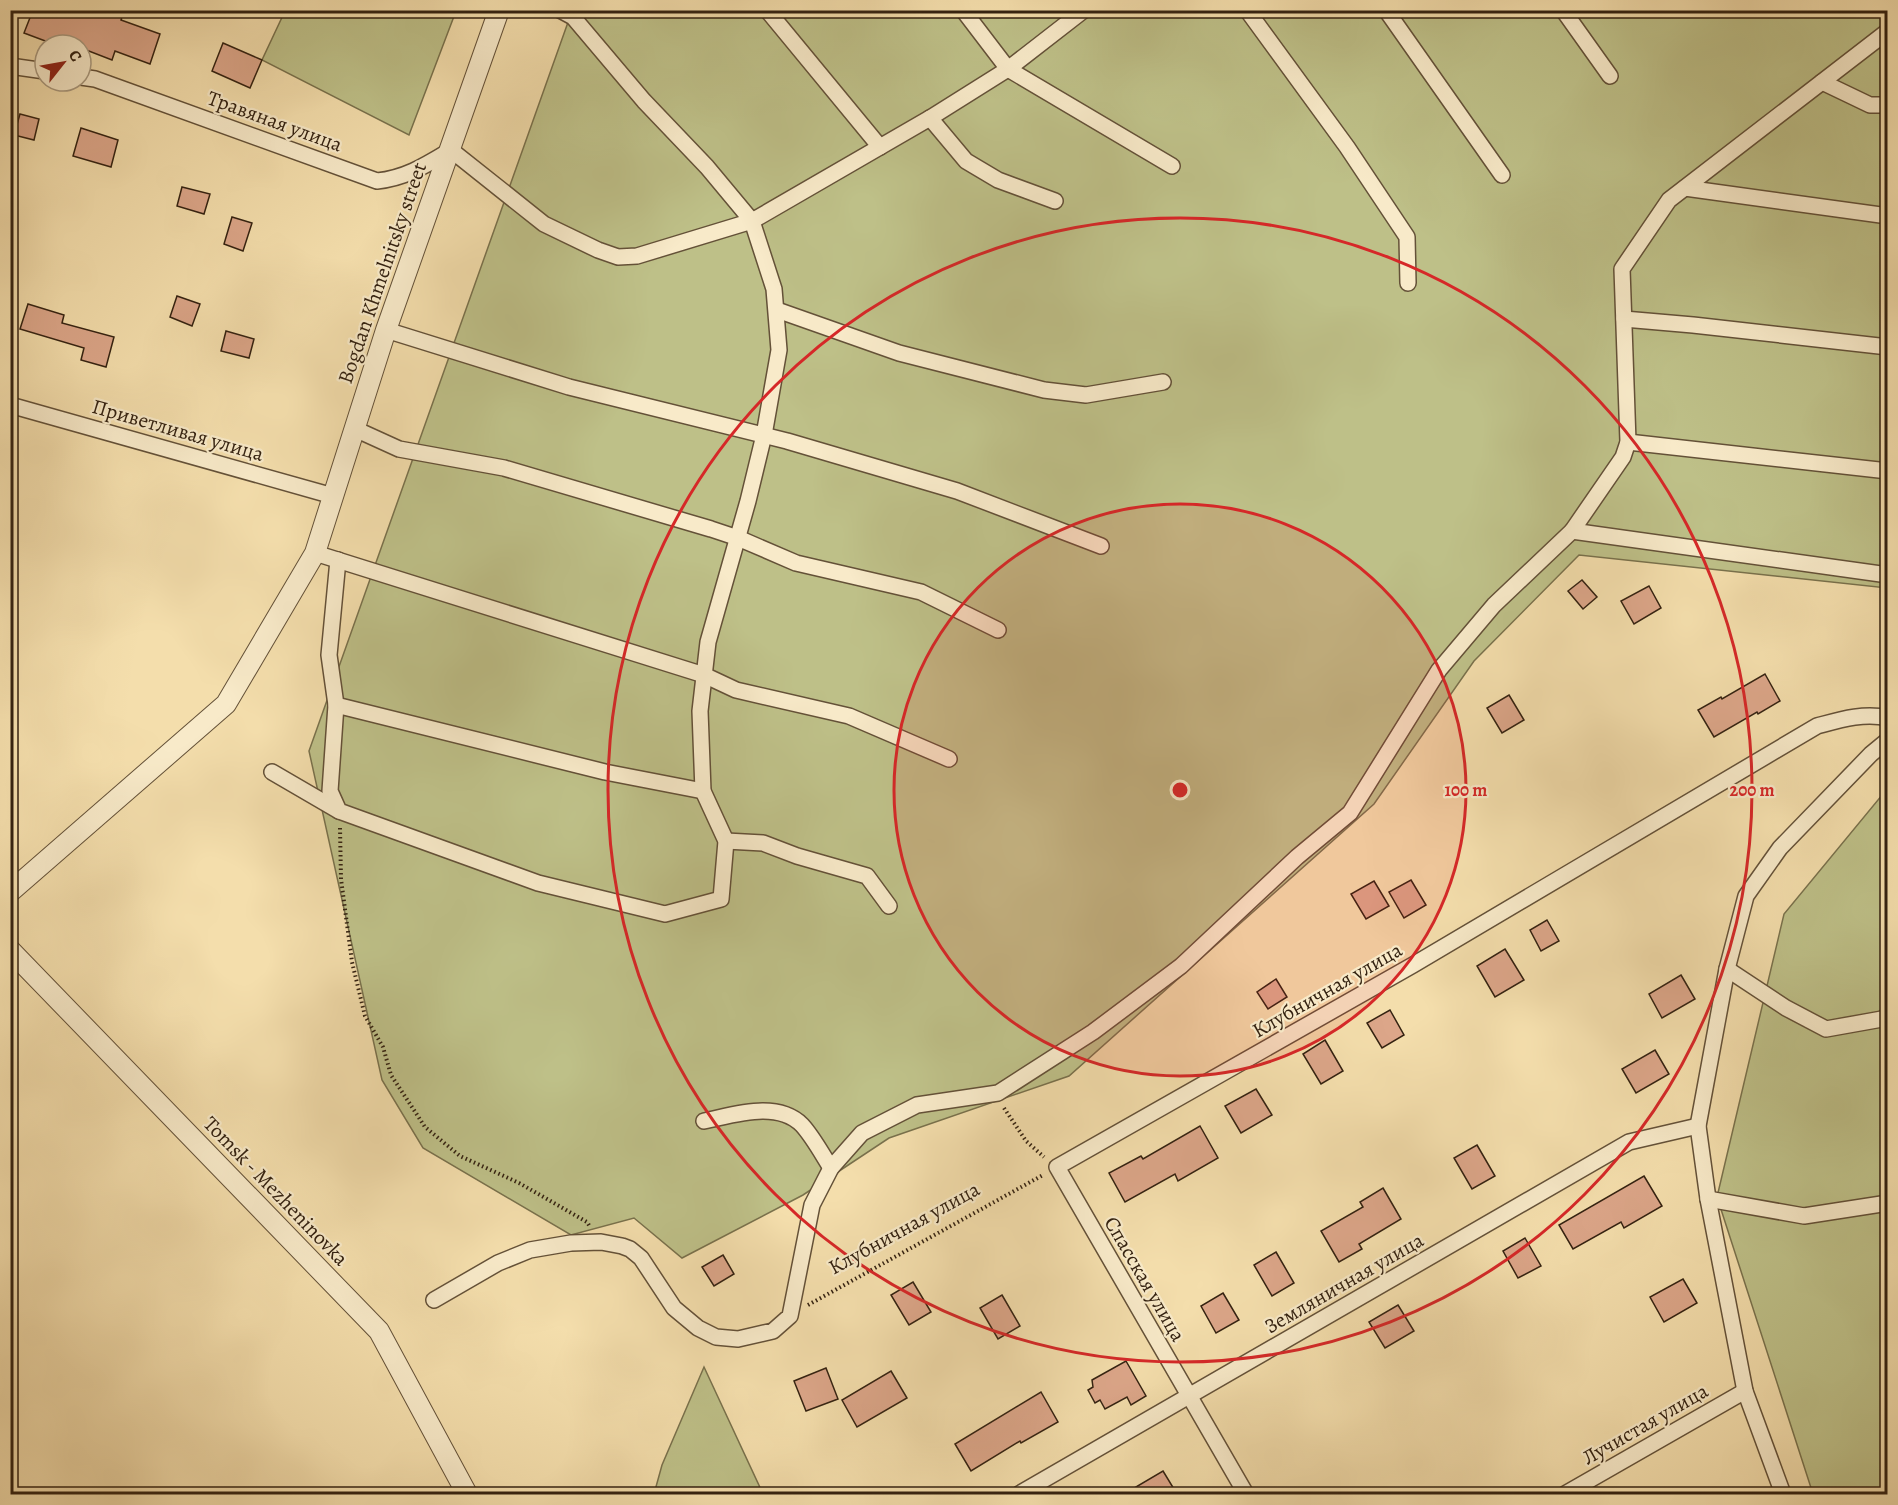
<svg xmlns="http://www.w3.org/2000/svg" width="1898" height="1505" font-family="Alegreya,serif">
<rect width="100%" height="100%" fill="#f4deac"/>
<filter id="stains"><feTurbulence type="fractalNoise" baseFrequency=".00333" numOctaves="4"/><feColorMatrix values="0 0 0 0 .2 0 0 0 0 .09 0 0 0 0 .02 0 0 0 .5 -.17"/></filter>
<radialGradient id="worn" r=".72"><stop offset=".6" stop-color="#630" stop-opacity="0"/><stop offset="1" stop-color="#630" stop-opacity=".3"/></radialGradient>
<g fill="#bec088" stroke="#79714c" stroke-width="1.5">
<path d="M285 11H456L409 135 262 60Z"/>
<path d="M572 11H1887V588L1579 555 1474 661 1374 804 1069 1076 889 1138 803 1195 682 1258 634 1218 571 1235 423 1148 382 1080 309 751Z"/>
<path d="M1887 789V1494H1813L1717 1197 1784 914Z"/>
<path d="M704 1367 763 1494H654L662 1465Z"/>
</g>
<g fill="#dca689" stroke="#342211" stroke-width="1.5">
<path d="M33 10H124L121 20 160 34 150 64 115 51 112 60 81 48V45H56L24 33Z"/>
<path d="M223 43 262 60 250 88 212 71Z"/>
<path d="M20 114 39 119 34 140 14 135Z"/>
<path d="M81 128 118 140 111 167 73 156Z"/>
<path d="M182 187 210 194 204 214 177 206Z"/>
<path d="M232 217 252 223 243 251 224 244Z"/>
<path d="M177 296 200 304 192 326 170 317Z"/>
<path d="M28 304 64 315 62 323 114 337 106 367 81 360 84 348 20 329Z"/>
<path d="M226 331 254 339 249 358 221 351Z"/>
<path d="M1582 580 1597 597 1583 609 1568 591Z"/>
<path d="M1649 586 1661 608 1634 624 1621 601Z"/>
<path d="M1765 674 1780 701 1758 714 1757 712 1714 737 1698 710 1721 697 1722 699Z"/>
<path d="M1509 695 1524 720 1502 733 1487 708Z"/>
<path d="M1411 880 1426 905 1404 918 1389 892Z"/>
<path d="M1374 881 1389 906 1366 919 1351 894Z"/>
<path d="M1547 920 1559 941 1541 951 1530 930Z"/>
<path d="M1505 949 1524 980 1495 997 1477 966Z"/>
<path d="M1681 975 1695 999 1662 1018 1649 994Z"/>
<path d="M1276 979 1287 997 1268 1009 1257 992Z"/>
<path d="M1390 1010 1404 1035 1382 1048 1367 1023Z"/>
<path d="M1325 1040 1343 1071 1321 1084 1303 1054Z"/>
<path d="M1655 1050 1669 1074 1636 1093 1622 1069Z"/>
<path d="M1256 1089 1272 1115 1241 1133 1225 1106Z"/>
<path d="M1200 1126 1218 1158 1178 1181 1175 1174 1125 1202 1109 1173 1141 1156 1143 1159Z"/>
<path d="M1477 1145 1495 1176 1472 1189 1454 1158Z"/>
<path d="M1644 1176 1662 1206 1624 1228 1621 1222 1573 1249 1559 1225Z"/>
<path d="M1383 1188 1401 1219 1359 1244 1362 1249 1339 1262 1321 1231 1363 1207 1360 1202Z"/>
<path d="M1525 1238 1541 1266 1518 1278 1503 1251Z"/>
<path d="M1276 1252 1294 1283 1272 1296 1254 1265Z"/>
<path d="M723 1255 734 1274 714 1286 702 1267Z"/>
<path d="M1683 1279 1697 1303 1664 1322 1650 1297Z"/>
<path d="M913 1282 931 1312 909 1325 891 1295Z"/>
<path d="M1223 1293 1239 1320 1216 1333 1201 1306Z"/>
<path d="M1002 1295 1020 1326 998 1339 980 1308Z"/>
<path d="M1398 1305 1414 1331 1385 1348 1369 1322Z"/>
<path d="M1126 1361 1146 1396 1131 1405 1127 1397 1105 1409 1100 1400 1095 1403 1088 1390 1093 1387 1092 1380Z"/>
<path d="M826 1368 838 1399 806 1411 794 1381Z"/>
<path d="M891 1371 907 1398 857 1427 842 1400Z"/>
<path d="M1041 1392 1058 1422 1021 1443 1020 1441 971 1471 955 1444Z"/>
<path d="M1163 1471 1177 1494H1124Z"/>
</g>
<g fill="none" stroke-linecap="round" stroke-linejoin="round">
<g stroke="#645138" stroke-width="18">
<g id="minor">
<path d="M767 10 880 147"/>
<path d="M963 10 1008 69 1172 166"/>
<path d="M1247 10 1347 147 1407 237 1408 283"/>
<path d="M1386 10 1502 175"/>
<path d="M1563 10 1610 76"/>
<path d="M10 66 45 71"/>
<path d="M81 77 95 79 377 181C406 178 426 165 451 150L544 224 598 250 618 257 637 256 752 221 930 118 1008 69 1084 10"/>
<path d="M1822 82 1870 105H1888"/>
<path d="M930 118 966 161 998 180 1055 201"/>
<path d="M1685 188 1888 216"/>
<path d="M777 310 899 353 1044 390 1086 395 1163 382"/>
<path d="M1624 319 1693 325 1888 347"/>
<path d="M386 330 569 387 787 441 957 491 1101 546"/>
<path d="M10 405 333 496"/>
<path d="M355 429 399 449 504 468 711 529 738 538 796 563 921 592 998 630"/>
<path d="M1628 442 1888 471"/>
<path d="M1572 531 1623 457 1628 442 1622 269 1669 200 1888 31"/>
<path d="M315 553 704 675 736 690 849 716 949 759"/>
<path d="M338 560 329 655 336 705 605 772 703 791"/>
<path d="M336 705 330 791 339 811 538 883 665 914 721 899 726 841 703 791 700 711 708 642 748 501 764 435 779 350 774 289 752 221 707 167 644 101 573 17 560 10"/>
<path d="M272 772 339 811"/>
<path d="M726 841 763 843 797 856 867 876 889 906"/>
<path d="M1727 969 1786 1008 1826 1029 1882 1019 1888 1015"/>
<path d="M704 1121C734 1115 777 1100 802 1125 813 1137 822 1154 831 1168"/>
<path d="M1708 1199 1804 1216 1888 1203"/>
<path d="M434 1300 498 1263 530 1250 571 1243 601 1242 622 1246 630 1249 641 1258 674 1308 698 1328 716 1337 738 1339 773 1331 790 1316 812 1205 831 1168 862 1133 917 1105 998 1093 1093 1032 1181 966 1297 857 1350 813 1439 670 1494 605 1572 531 1888 575"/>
<path d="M1019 1494 1629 1142 1698 1126"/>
<path d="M1246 1494 1057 1167 1413 965 1817 726C1839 720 1864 712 1888 718"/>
<path d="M1565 1494 1745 1391"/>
<path d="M1783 1494 1745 1391 1708 1199 1698 1126 1727 969 1746 896 1780 848 1871 754 1888 740"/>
</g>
</g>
<g stroke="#645138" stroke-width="22">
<g id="tertiary">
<path d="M10 892 226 704 315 553 386 330 499 10"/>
<path d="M10 950 379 1331 467 1494"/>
</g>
</g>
<g stroke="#342211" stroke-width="4" stroke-dasharray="1.5 3" stroke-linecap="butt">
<path d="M340 828 341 879 352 962 365 1016 383 1047 391 1075 425 1127 460 1156 519 1183 587 1222 590 1227"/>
<path d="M1004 1108 1026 1141 1044 1157"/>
<path d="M808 1305 1043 1175"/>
</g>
<use href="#minor" stroke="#f8eac9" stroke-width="15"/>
<use href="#tertiary" stroke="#f8eac9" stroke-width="20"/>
</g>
<circle cx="1180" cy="790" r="286" fill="#d62828" fill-opacity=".12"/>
<g fill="none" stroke="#d62828" stroke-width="3">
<circle cx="1180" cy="790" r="286"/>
<circle cx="1180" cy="790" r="572"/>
</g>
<g text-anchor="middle" stroke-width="4.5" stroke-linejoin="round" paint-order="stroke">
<g font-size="21" fill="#342211" stroke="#f8eac9">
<text transform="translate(275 121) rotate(20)" y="7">Травяная улица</text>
<text transform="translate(382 273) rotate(-71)" y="7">Bogdan Khmelnitsky street</text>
<text transform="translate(178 430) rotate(16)" y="7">Приветливая улица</text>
<text transform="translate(1327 990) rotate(-30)" y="7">Клубничная улица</text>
<text transform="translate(276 1191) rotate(46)" y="7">Tomsk - Mezheninovka</text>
<text transform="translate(904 1228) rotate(-29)" y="7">Клубничная улица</text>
<text transform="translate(1145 1279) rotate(60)" y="7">Спасская улица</text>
<text transform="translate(1344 1283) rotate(-30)" y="7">Земляничная улица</text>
<text transform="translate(1645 1424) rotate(-30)" y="7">Лучистая улица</text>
</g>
</g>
<circle cx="1180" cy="790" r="9" fill="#d62828" stroke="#f8eac9" stroke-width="3"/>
<g font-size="18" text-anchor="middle" font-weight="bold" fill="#d62828" stroke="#f8eac9" stroke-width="4.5" stroke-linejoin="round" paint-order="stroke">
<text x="1466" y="796">100 m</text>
<text x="1752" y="796">200 m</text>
</g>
<rect width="1898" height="1505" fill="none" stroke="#f4deac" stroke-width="36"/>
<rect x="12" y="12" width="1874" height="1481" fill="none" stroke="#342211" stroke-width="3"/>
<rect x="18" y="18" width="1862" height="1469" fill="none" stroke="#342211" stroke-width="1.5"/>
<g transform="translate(63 63) rotate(59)"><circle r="28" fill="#f8eac9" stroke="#aa9a7f" stroke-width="1.5"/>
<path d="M0-4.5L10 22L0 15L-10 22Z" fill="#8f2418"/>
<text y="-9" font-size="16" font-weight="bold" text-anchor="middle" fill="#342211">С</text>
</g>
<rect width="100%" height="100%" filter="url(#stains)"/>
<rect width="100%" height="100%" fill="url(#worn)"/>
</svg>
